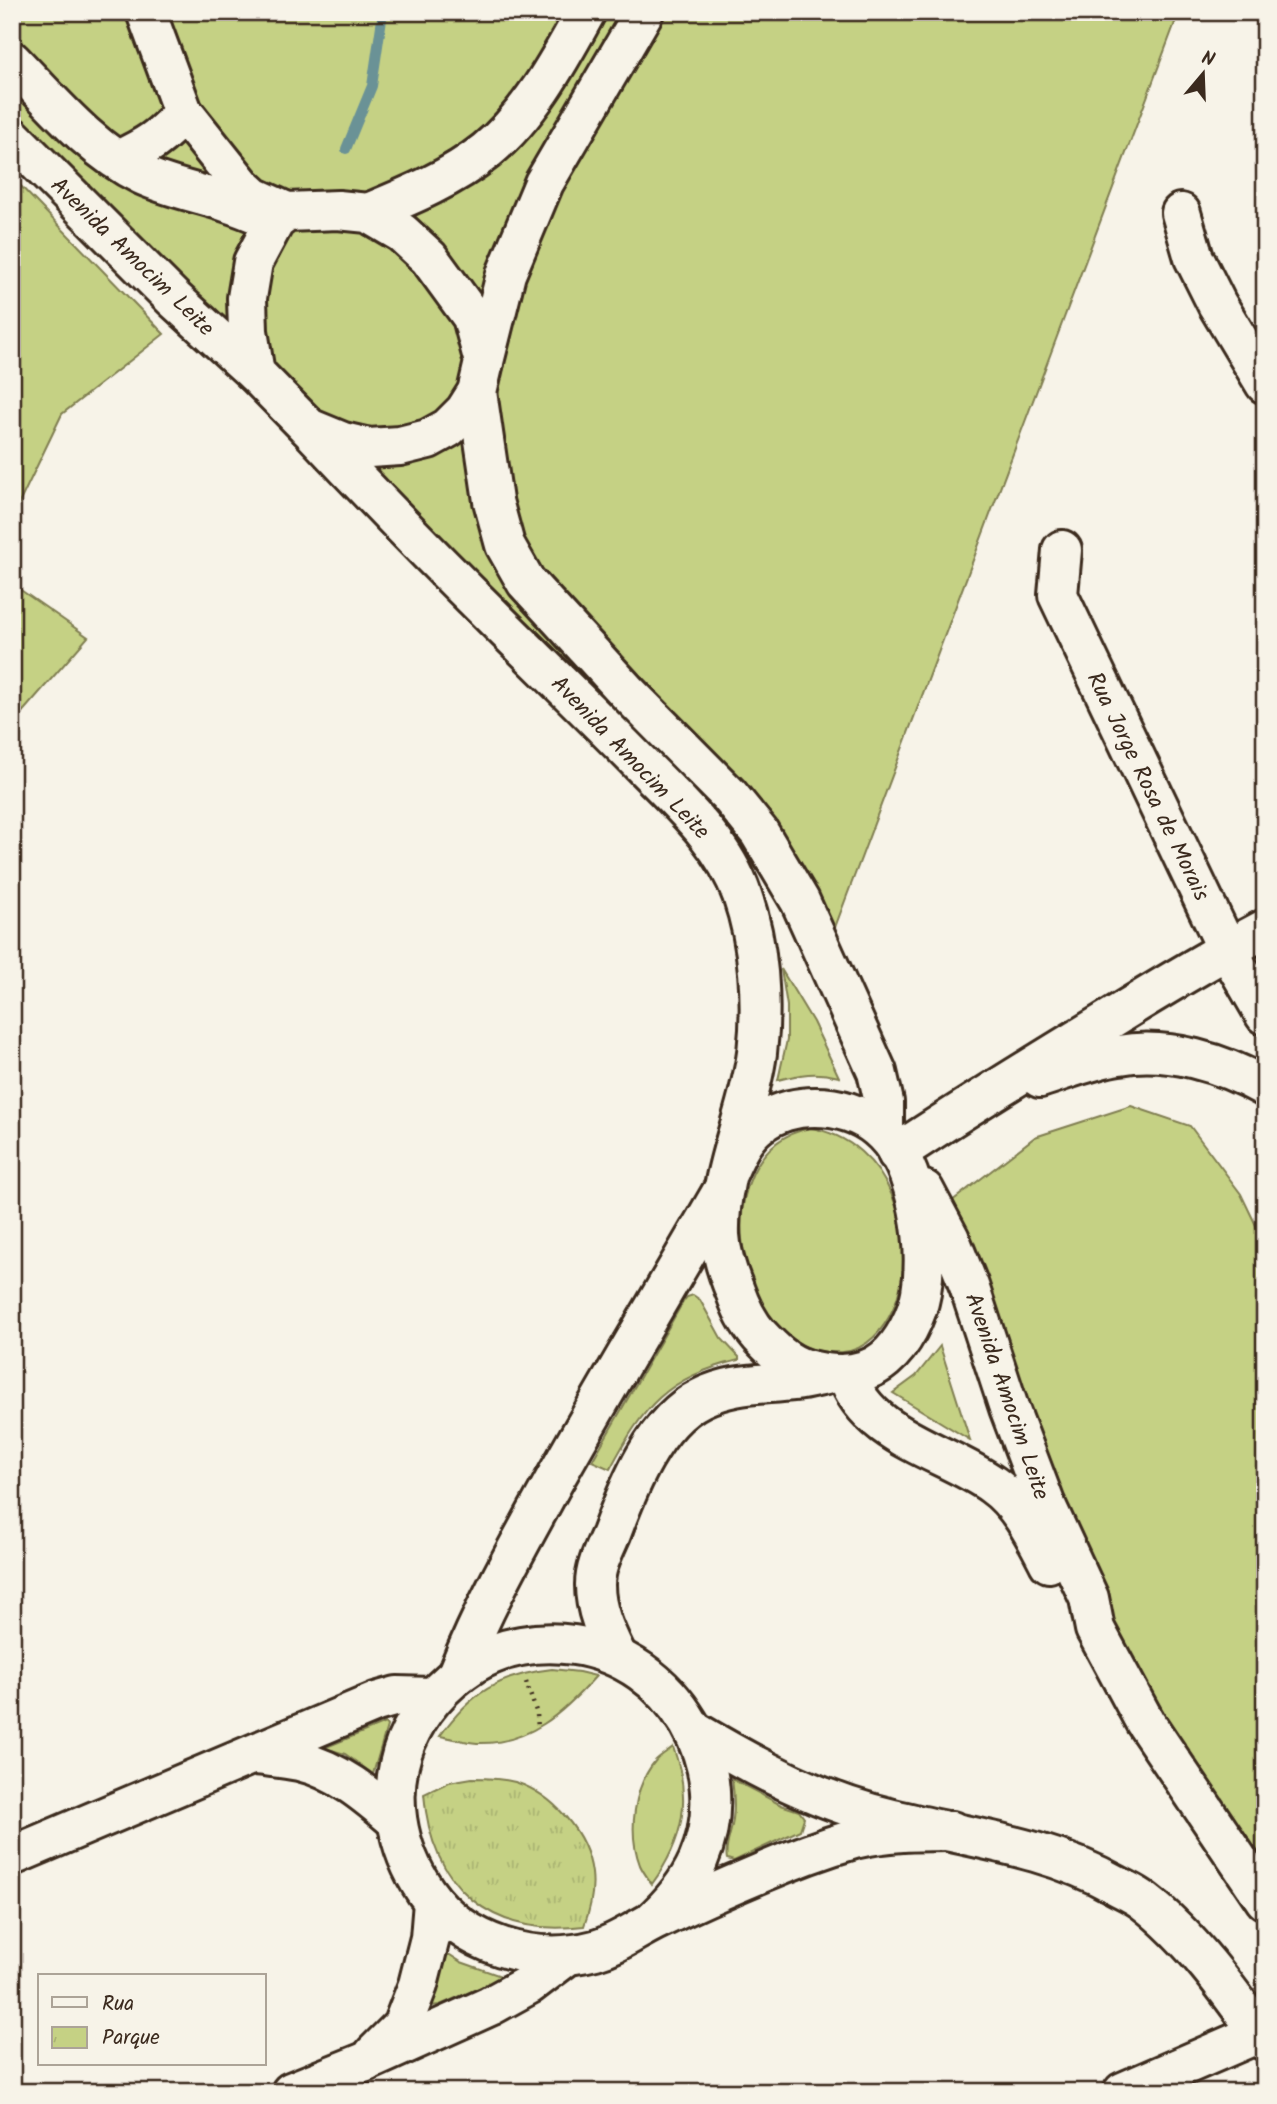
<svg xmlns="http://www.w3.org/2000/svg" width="1277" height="2104" font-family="Kalam,sans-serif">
<defs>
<pattern id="park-tufts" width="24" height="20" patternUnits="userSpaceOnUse" patternTransform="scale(1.75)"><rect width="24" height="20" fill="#c5d184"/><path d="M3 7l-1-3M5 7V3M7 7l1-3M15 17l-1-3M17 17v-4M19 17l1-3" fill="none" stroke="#aab472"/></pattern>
</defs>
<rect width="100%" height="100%" fill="#f7f3e8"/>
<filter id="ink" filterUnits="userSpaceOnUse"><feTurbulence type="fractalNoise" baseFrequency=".0143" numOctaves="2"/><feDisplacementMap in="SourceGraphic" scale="14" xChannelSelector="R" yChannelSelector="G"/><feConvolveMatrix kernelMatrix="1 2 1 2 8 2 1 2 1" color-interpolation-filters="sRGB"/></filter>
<g filter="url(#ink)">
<g fill="#c5d184" stroke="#807e51" stroke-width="2">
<path d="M12 12H1179L828 946 751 863 709 812 424 524 12 116Z"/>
<path d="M12 177 164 334 62 414 12 518Z"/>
<path d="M12 584 88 637 12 724Z"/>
<path d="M781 969 813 1022 839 1077C816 1071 800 1074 778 1080L787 1040V1006Z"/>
<path d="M1131 1106 1190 1126 1241 1194 1265 1244V1868L1213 1793 1071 1559 943 1208 1035 1137Z"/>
<path d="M810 1128C890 1140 923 1240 893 1309 884 1329 867 1350 843 1352 734 1362 698 1150 810 1128Z"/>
<path d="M693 1295 700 1300 721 1338 739 1357V1360C666 1378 644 1405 610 1469L592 1461 683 1302 687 1297Z"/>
<path d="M940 1346 970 1440 893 1393 916 1376Z"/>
<path d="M552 1669 579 1672 596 1676C564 1712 529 1745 477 1743 465 1742 452 1738 440 1736 470 1693 500 1675 552 1669Z"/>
<path d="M385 1723 387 1726 373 1774 345 1754 324 1748Z"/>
<path d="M673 1747C692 1798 684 1840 652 1884 648 1878 643 1872 640 1865 628 1833 633 1787 656 1760 661 1755 668 1751 673 1747Z"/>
<path d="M732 1779 781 1805 799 1811 804 1818 800 1830 734 1861 727 1859C724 1847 732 1832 733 1819 735 1805 734 1793 732 1779Z"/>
<path d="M444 1955H450L461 1962 504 1977 440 2005 430 2006Z"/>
</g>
<path fill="url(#park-tufts)" stroke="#807e51" stroke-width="2" d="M472 1778C486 1778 500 1778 515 1782 553 1794 587 1833 592 1873 594 1890 590 1910 584 1926 491 1938 431 1887 424 1794L449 1782Z"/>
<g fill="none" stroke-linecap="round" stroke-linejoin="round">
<path stroke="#6a9296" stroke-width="10" d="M346 149 372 86 383 12"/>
<g stroke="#3b2a1e" stroke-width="44">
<g id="minor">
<path d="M146 12 183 112 242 186 254 197 287 212"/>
<path d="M118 160C146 147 163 137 183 112"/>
<path d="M368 213C409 196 451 179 486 151 530 115 559 61 586 12"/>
<path d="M1181 213 1194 258 1217 304 1265 384"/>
<path d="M484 362 506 274 544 183 644 12"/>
<path d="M1062 550 1058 595 1227 949 1265 1015"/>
<path d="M1040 1078C1066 1070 1092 1059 1119 1055 1168 1046 1222 1063 1265 1087"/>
<path d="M897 1153C965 1108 1035 1065 1104 1023 1157 990 1210 958 1265 929"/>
<path d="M617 1656C606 1633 595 1611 595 1585 595 1567 604 1550 611 1534 628 1488 654 1421 701 1398 733 1382 761 1385 795 1381 805 1380 816 1377 826 1375"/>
<path d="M457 1674C484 1606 520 1543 555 1479 610 1381 668 1285 724 1188"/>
<path d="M694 1731C756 1768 822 1803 893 1819 969 1838 1047 1846 1116 1885 1125 1890 1135 1894 1144 1901 1192 1938 1230 1992 1265 2041"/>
<path d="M256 1755C270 1757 285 1758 299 1761 338 1770 368 1796 397 1821"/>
<path d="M12 1856 376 1702 397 1696 432 1697"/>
<path d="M650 1923C670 1905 687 1886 698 1861 739 1767 673 1659 574 1645 539 1640 503 1646 473 1664 442 1684 420 1709 406 1742 386 1793 396 1848 426 1892 463 1945 534 1966 595 1950 617 1944 634 1931 654 1921 689 1904 725 1888 761 1873 791 1860 823 1848 854 1839 886 1831 919 1831 952 1831"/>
<path d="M374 2054 402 2026 418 1985 430 1938 433 1902"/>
<path d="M291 2092 368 2061 490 2006 530 1984 568 1955"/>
<path d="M1123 2092 1259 2033"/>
</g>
</g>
<g stroke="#3b2a1e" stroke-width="44">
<g id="tertiary">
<path d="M12 61C51 101 91 150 142 175 170 188 200 193 229 203 245 208 260 215 275 221"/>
<path d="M12 137 174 299 255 373"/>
<path d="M338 210 368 213 402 233 429 258 472 317 484 362 477 392 465 411 448 428 428 439 400 446 369 448 343 442 309 428 255 373 248 331 247 298 253 262 275 221 287 212Z"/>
<path d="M477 392 493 501 505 545 526 582 627 692 729 795 759 832 800 901 877 1072 884 1102V1133"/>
<path d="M309 428C368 491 429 554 491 615 540 664 591 713 640 763 678 802 724 842 742 895 759 944 763 1002 757 1053 749 1114 718 1172 720 1235 721 1253 728 1274 735 1291 741 1308 747 1321 759 1335 772 1349 787 1364 806 1369 833 1376 863 1378 885 1359 903 1344 917 1316 921 1293 929 1247 918 1168 884 1134 853 1102 795 1098 760 1124 744 1136 736 1154 728 1172"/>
<path d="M924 1190 950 1239 969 1286 1009 1408 1045 1503 1089 1598 1095 1629 1145 1722 1265 1900"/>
<path d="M847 1374C866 1437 946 1451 993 1485 1019 1503 1035 1536 1049 1563"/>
</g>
</g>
<path stroke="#3b2a1e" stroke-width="4.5" stroke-dasharray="2 5" stroke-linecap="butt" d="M526 1682 537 1714 538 1729"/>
<use href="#minor" stroke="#f7f3e8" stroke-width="38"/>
<use href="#tertiary" stroke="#f7f3e8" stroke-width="38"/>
</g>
</g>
<g text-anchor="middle" stroke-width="5" stroke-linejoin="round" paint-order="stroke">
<g font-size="23" fill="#3b2a1e" stroke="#f7f3e8">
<text transform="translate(133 256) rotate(44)" y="8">Avenida Amocim Leite</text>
<text transform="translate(631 757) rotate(46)" y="8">Avenida Amocim Leite</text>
<text transform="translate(1149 786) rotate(64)" y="8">Rua Jorge Rosa de Morais</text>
<text transform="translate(1008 1396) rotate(71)" y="8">Avenida Amocim Leite</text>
</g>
</g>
<rect width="1277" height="2104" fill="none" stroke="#f7f3e8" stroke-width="42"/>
<rect x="21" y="21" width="1235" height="2062" fill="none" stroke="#3b2a1e" stroke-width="2.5" filter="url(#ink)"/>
<rect x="38" y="1974" width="228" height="91" fill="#f7f3e8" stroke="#aca397" stroke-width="2"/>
<rect x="52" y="1997" width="35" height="10" fill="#f7f3e8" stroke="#aca397" stroke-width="2"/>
<text x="102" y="2010" font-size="21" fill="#3b2a1e">Rua</text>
<rect x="52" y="2027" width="35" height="21" fill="url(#park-tufts)" stroke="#aca397" stroke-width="2"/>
<text x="102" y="2044" font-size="21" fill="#3b2a1e">Parque</text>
<g transform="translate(1203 74) rotate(19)" stroke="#f7f3e8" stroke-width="5" paint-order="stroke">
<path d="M0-5L12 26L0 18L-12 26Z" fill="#3b2a1e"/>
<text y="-10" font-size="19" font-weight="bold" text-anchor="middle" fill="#3b2a1e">N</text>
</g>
</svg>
